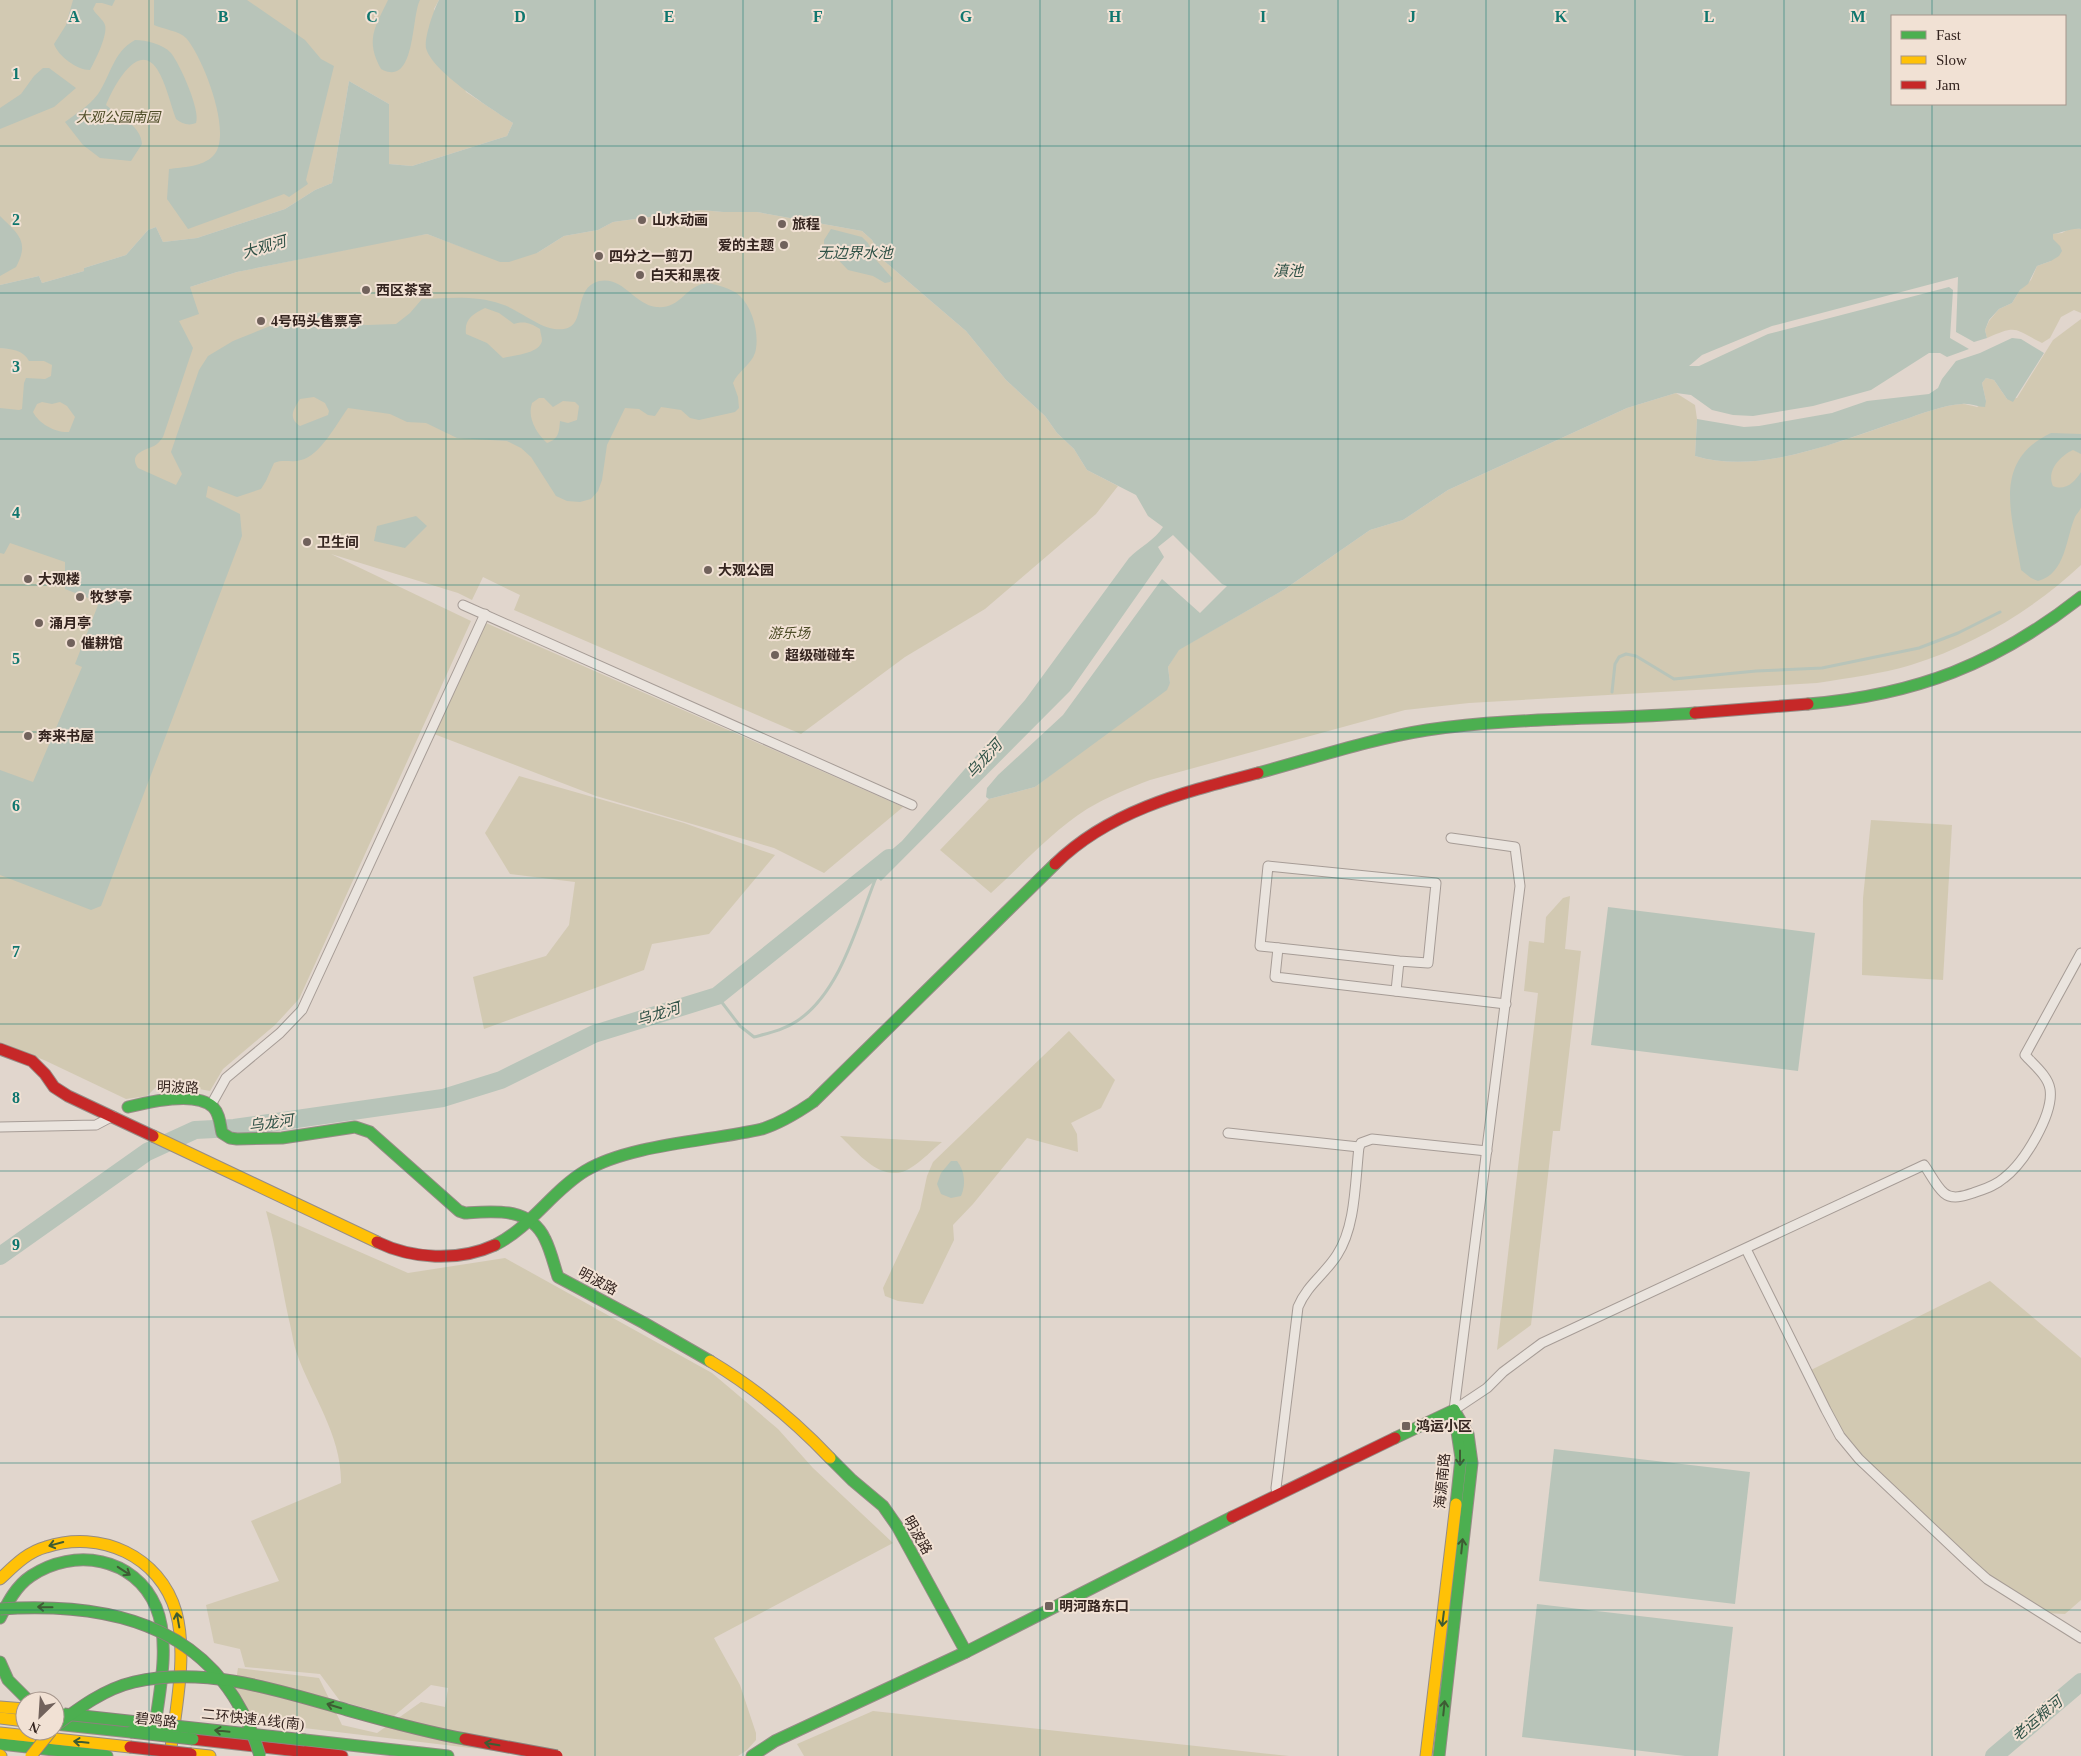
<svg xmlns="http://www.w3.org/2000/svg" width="2081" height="1756" font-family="'Times New Roman','Noto Sans SC',serif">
<rect width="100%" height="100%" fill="#e1d6cd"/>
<g fill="#d2c9b2">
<path d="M0 0H439L434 9 466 92 513 123 507 136 412 166 389 164V104L349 81 332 183 315 190 285 209 197 238 163 242 156 227 148 230 126 255 84 268V271L42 283 39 276 0 285Z"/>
<path d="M701 210 723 212H757L862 231 872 240 883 260 966 331 1006 380 1045 416 1057 433 1074 449 1087 470 1118 486 1096 514 985 609 905 657 801 734 514 610 520 595 483 577 472 600 458 593 331 554 471 621 299 999 275 1025 223 1069 210 1091 161 1082 147 1096 126 1099 44 1060 0 1043V348L15 349 190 287 237 272 403 238 427 234 478 253H537L564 236 598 230 613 222Z"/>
<path d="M2071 228 2081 229V313L2074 310 2061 317 2050 338 2042 343C2014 329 2018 324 1987 338L1985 330 1989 321 1999 309 2012 303 2020 290 2031 280 2037 266 2051 261 2052 234 2062 233Z"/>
<path d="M2081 319V565C2033 610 1974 645 1911 665 1881 674 1848 678 1817 683L1469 703 1405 710 1150 780C1129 788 1107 797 1087 809 1051 832 1022 865 991 893L940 850 989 799 1035 787 1170 683 1168 667 1178 650 1285 589 1370 530 1403 520 1448 490 1627 408 1676 393 1695 405 1697 419 1695 456C1761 476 1841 440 1903 420 1921 414 1943 405 1962 404 1967 404 1972 406 1977 407L1986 401 1982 383 1986 378 1994 380 2007 399 2017 398 2053 340Z"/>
<path d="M486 623 903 807 824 873 774 848 596 796 434 734Z"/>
<path d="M519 776 684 823 775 855 709 934 652 944 644 970 484 1029 473 977 546 956 569 925 575 882 510 874 485 833Z"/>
<path d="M1871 820 1952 825 1943 980 1862 975 1863 898Z"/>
<path d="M1570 896 1565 949 1581 951 1560 1131H1553L1531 1325 1497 1350 1538 993 1524 991 1529 941 1544 943 1546 917 1563 898Z"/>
<path d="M1069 1031 1115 1080 1101 1108 1071 1123 1077 1134 1078 1152 1027 1138 973 1204 953 1225 954 1240 923 1304 898 1301 885 1296 883 1288 920 1209 927 1176 933 1162Z"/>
<path d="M840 1136 942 1142C932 1150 923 1160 912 1167 884 1187 858 1153 840 1136Z"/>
<path d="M266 1211 408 1273 505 1258 712 1373 778 1429 813 1468 893 1543 714 1638 740 1685 756 1733V1740L747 1750 738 1756H538L230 1719 238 1668 319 1678 342 1725 377 1733 421 1702 445 1707 448 1688 431 1685 394 1716 340 1701 320 1674 245 1667 240 1649 214 1643 206 1605 279 1581 251 1521 341 1483C342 1436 312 1396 297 1354 293 1343 292 1331 289 1320 281 1284 276 1247 266 1211Z"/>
<path d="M1990 1281 2081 1358V1600L2065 1614 2045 1613 1984 1571 1862 1458 1836 1424 1811 1370Z"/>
<path d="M873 1711 1289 1756H804L797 1744Z"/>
</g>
<g fill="#b8c4b9" fill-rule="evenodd">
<path d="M73 0H115L112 6 102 3H96L93 9C96 15 103 19 105 25 108 35 95 61 90 70 77 70 58 56 54 44L66 25Z"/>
<path d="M154 0H247L305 40 321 59 334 66 306 180 308 184 289 197 284 194 188 229 167 199 169 169C183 167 202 167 213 156 234 136 203 57 186 38 179 31 163 29 154 25Z"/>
<path d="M388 0H420C411 17 416 88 381 69 365 40 375 27 388 0Z"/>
<path d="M439 0H2081V229C2070 228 2063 233 2053 234V239L2060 246 2062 251 2059 256 2051 261 2037 266 2028 284 2020 290 2012 303 1999 309 1989 320 1985 330 1987 338 1974 342 1956 332 1958 277 1772 326 1702 355 1689 366H1699L1768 334 1949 287 1953 290 1950 338 1969 349 1947 357 1940 353H1929L1871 390 1813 406 1753 416 1733 415 1712 410 1691 395 1676 393 1627 408 1448 490 1403 520 1370 530 1285 589 1179 650 1168 667 1170 683 1167 690 1035 787 989 799 986 797 987 788 998 775 1063 715 1162 579 1200 613 1227 586 1222 584 1173 535 1158 547 1164 557 1070 691 881 881 868 870 902 841 1025 700 1129 558C1140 547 1155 540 1163 527L1148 516 1136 495 1087 470 1074 449 1057 433 1045 416 1006 380 966 331 883 260 872 240 862 231 757 212H723L701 210 613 222 598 230 564 236 537 253 509 262H500L427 234 237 272 190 287 199 314 179 321 193 348 163 437C160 441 158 444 154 446 145 450 128 454 138 468L176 485 182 474 171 452 199 370 208 356 233 341 295 316 324 312 342 323 367 325 396 324 410 313 422 299C449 298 476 295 501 304 521 310 542 332 564 329 587 326 572 288 599 281 623 276 634 304 656 307 680 309 683 290 702 284 708 282 714 284 720 286 727 288 735 291 740 296 753 308 760 336 755 353 751 365 738 371 733 383L738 397 739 408 735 412 699 420 690 418 681 410 661 407 655 416 648 415 639 409 625 408 607 445 602 480 598 491 591 499 580 502 567 501 556 496 531 457 521 448 507 441 457 438 426 423 407 422 390 414 348 408C337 423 320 456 301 460 292 463 283 459 274 463L266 481 261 489 237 497 208 486 206 497 240 514 242 536 101 906 91 910 0 875V770L33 782 82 667 75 664 98 605 96 601 65 589V562L10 543 4 554 0 553V408L19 410 22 409 24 383 26 378 45 379 51 376 52 365 44 361H29C23 350 12 349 0 348V285L39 276 42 283 84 271V268L126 255 148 230 156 227 163 242 197 238 285 209 315 190 332 183 349 81 389 104V164L412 166 507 136 513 123C492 109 432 72 426 48 424 38 434 9 439 0ZM1892 16H2065V104H1892ZM485 308 499 313 514 324C525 321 530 323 540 329 540 332 542 337 542 341 539 354 514 355 503 358L487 343 466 334C464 319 473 314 485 308ZM314 397 325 403 329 411 328 415 300 426C288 418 293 410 300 399ZM539 398H544L553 407 563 401 575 402 579 406 577 420 568 423 560 421C559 432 559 439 547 443 536 433 527 417 532 403ZM42 402 52 404 60 402 67 406 75 417 69 432C56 433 39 424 33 412L37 404Z"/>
<path d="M135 40C146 40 163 44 171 53 180 64 201 111 196 123 189 126 182 124 176 119 170 103 166 83 157 69 137 39 112 90 106 105 118 116 141 125 142 144L131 161 100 158 83 145 65 122C77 113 89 106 98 94 111 75 113 52 135 40Z"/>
<path d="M43 68H49L76 88 54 107 0 129V108L21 94 34 76Z"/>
<path d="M0 216C18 234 30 241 16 267L0 276Z"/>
<path d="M831 229 862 237 868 243 877 261 892 278 890 282 885 283 873 276 848 270 824 245V240Z"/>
<path d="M2012 338 2021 339 2044 353 2013 402 2007 399 1994 380 1986 378 1982 383 1986 401 1985 407C1977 407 1970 403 1962 404 1943 405 1921 414 1903 420 1840 440 1762 476 1695 456L1697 419 1744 427 1759 426 1832 413 1867 401 1929 394 1938 388 1942 379 1956 361 1980 353Z"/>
<path d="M2051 433 2081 434V454L2073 450C2060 456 2046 471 2053 486 2065 491 2074 483 2081 472 2081 483 2081 496 2081 507 2080 511 2077 513 2075 517 2066 537 2066 574 2038 581L2031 578 2021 570C2013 517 1990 462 2051 433Z"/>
<path d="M416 516 427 526 405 548 374 541 377 526Z"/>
<path d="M1608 907 1815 933 1798 1071 1591 1045Z"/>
<path d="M951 1161H957C965 1171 966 1185 961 1196L951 1198 941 1194 937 1184 941 1173Z"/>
<path d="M1554 1449 1750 1472 1735 1604 1539 1581Z"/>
<path d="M1537 1604 1733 1627 1718 1756H1685L1522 1737Z"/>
</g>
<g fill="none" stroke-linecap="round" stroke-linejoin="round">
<g stroke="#b8c4b9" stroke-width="3">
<path d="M1612 692 1615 664 1619 657 1626 654 1636 656 1674 679 1756 671 1822 668 1919 648 1958 633 2000 612"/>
<path d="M717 996 740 1026 754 1037C769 1033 784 1030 797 1021 841 992 858 922 877 875"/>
</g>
<g stroke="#b8c4b9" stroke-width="18">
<path d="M0 1256 147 1152 195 1130 234 1128 443 1098 501 1080 594 1034 717 996 889 858"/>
<path d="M1994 1756 2081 1682"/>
</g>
<g stroke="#a69c96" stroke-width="11">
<g id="street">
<path d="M463 605 912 805"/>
<path d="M1451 838 1515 847 1520 886 1454 1410"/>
<path d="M1278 948 1275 977 1506 1004"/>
<path d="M1396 991 1399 961 1428 963 1436 883 1268 866 1260 946 1399 961"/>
<path d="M211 1105 226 1078 280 1033 302 1010 485 614"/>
<path d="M0 1127 96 1125 113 1116"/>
<path d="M1228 1133 1359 1147"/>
<path d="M1746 1249 1826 1410 1840 1436 1859 1459 1968 1562 1987 1579 2081 1638"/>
<path d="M1454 1410 1487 1388 1503 1372 1542 1343 1924 1165C1930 1173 1936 1186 1944 1193 1952 1200 1964 1196 1973 1193 1984 1189 1995 1186 2004 1178 2024 1163 2054 1114 2050 1089 2048 1076 2034 1065 2025 1055L2081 953"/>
<path d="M1277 1494 1276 1488 1298 1307C1307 1285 1325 1274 1337 1255 1356 1226 1355 1181 1359 1147L1361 1143 1372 1139 1487 1151"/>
</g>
</g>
<g stroke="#968c86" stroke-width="13">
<g id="fast">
<path d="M1808 704C1916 695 1996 664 2081 597"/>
<path d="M1258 773C1314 758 1370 739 1427 730 1515 717 1606 720 1695 713"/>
<path d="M128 1107C148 1102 196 1091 213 1107 220 1114 220 1125 222 1133L230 1138 237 1139 282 1138 355 1127 370 1132 459 1211 465 1213C495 1211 530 1207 545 1239 551 1251 554 1265 558 1277L644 1323 710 1361"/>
<path d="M495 1245C531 1227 552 1191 585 1171 630 1144 711 1141 762 1129 781 1123 797 1113 813 1102L1055 864"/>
<path d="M1454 1412 1461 1458 1456 1504"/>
<path d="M1395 1438 1454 1410"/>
<path d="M830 1458 852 1480 883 1506 897 1526 966 1652"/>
<path d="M0 1618C8 1602 16 1586 31 1576 74 1547 135 1557 156 1607 171 1643 159 1695 154 1732"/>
<path d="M0 1662 8 1680 29 1701"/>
<path d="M55 1724 131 1732"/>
<path d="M305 1740 448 1756"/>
<path d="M0 1744 107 1756"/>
<path d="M752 1756 775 1741 966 1652 1232 1517"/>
<path d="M1439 1756 1472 1463 1468 1434 1454 1410"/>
</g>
</g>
<g stroke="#968c86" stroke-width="13">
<g id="slow">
<path d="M153 1136 377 1242"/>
<path d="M710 1361C755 1388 794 1420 830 1458"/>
<path d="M0 1579C14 1566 27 1552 46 1547 100 1529 160 1556 176 1612 188 1655 175 1712 170 1756"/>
<path d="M0 1707 25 1709"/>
<path d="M0 1718 25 1721"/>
<path d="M0 1733 130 1747"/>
<path d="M191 1754 210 1756"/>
<path d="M0 1755 1 1756"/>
<path d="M1426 1756 1456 1504"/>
</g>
</g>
<g stroke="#968c86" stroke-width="13">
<g id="jam">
<path d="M1695 713 1808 704"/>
<path d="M1055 864C1110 810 1185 792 1258 773"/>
<path d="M0 1049 32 1061 45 1074 54 1087 68 1096 153 1136"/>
<path d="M377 1242C412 1259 458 1262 495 1245"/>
<path d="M1232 1517 1395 1438"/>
<path d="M193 1739 342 1756"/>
</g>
</g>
<use href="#street" stroke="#eae4de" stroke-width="9"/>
<use href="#fast" stroke="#4caf50" stroke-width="11"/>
<use href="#slow" stroke="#ffc107" stroke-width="11"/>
<use href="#jam" stroke="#c62828" stroke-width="11"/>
<g stroke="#8c827d" stroke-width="13" stroke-linecap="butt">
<g id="fast-bridge">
<path d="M0 1609C120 1601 223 1630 260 1756"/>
<path d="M64 1714 305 1740"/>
<path d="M55 1726C79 1708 104 1689 134 1682 206 1666 278 1690 347 1710 386 1721 425 1732 465 1739"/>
<path d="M131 1732 193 1739"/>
</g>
</g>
<g stroke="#8c827d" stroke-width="13" stroke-linecap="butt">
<path id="slow-bridge" d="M31 1756 51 1731"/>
</g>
<g stroke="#8c827d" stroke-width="13" stroke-linecap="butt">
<g id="jam-bridge">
<path d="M465 1739 557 1756"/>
<path d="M130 1747 191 1754"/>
</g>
</g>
<use href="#fast-bridge" stroke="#4caf50" stroke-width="11"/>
<use href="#slow-bridge" stroke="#ffc107" stroke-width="11"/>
<use href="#jam-bridge" stroke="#c62828" stroke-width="11"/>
</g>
<defs><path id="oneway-shaft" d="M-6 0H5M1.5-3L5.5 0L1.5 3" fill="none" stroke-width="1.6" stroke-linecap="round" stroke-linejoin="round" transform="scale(1.25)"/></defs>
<g stroke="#3e5c33">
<use href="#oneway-shaft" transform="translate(1460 1458) rotate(90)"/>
<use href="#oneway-shaft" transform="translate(56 1544) rotate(165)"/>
<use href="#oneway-shaft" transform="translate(1462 1546) rotate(-84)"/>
<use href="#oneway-shaft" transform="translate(124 1571) rotate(33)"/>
<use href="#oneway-shaft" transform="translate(45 1607) rotate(-179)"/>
<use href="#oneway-shaft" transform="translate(1443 1619) rotate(97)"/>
<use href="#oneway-shaft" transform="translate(178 1620) rotate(-100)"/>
<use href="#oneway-shaft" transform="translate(334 1706) rotate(-163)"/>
<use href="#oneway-shaft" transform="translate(1444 1708) rotate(-84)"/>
<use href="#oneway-shaft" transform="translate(222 1731) rotate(-174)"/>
<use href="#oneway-shaft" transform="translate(81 1742) rotate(-174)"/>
<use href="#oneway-shaft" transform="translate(492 1744) rotate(-170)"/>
</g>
<path fill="none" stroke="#0f766e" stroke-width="1" stroke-opacity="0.55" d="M149 0V1756M297 0V1756M446 0V1756M595 0V1756M743 0V1756M892 0V1756M1040 0V1756M1189 0V1756M1338 0V1756M1486 0V1756M1635 0V1756M1784 0V1756M1932 0V16M1932 104V1756M0 146H2081M0 293H2081M0 439H2081M0 585H2081M0 732H2081M0 878H2081M0 1024H2081M0 1171H2081M0 1317H2081M0 1463H2081M0 1610H2081"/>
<g fill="#71625c" stroke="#f1e1d4" stroke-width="2">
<circle cx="642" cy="220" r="5"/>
<circle cx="782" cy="224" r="5"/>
<circle cx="784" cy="245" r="5"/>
<circle cx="599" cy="256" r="5"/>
<circle cx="640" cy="275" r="5"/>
<circle cx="366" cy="290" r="5"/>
<circle cx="261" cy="321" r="5"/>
<circle cx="307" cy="542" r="5"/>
<circle cx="708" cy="570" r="5"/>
<circle cx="28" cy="579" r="5"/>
<circle cx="80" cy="597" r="5"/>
<circle cx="39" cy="623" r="5"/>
<circle cx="71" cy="643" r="5"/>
<circle cx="775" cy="655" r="5"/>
<circle cx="28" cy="736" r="5"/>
<rect x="1401" y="1421" width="10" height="10" rx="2.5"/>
<rect x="1044" y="1601" width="10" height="10" rx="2.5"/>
</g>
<g text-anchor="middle" stroke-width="4" stroke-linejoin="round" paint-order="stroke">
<g font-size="14" font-style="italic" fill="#4e4d28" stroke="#f1e1d4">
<text x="118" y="122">大观公园南园</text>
<text x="789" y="638">游乐场</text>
</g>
<g font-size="14" font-weight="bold" fill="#34241f" stroke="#f1e1d4" text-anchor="start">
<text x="652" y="225">山水动画</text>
<text x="792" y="229">旅程</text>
<text x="774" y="250" text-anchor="end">爱的主题</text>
<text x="609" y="261">四分之一剪刀</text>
<text x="650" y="280">白天和黑夜</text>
<text x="376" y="295">西区茶室</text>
<text x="271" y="326">4号码头售票亭</text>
<text x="317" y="547">卫生间</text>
<text x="718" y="575">大观公园</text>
<text x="38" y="584">大观楼</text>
<text x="90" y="602">牧梦亭</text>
<text x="49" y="628">涌月亭</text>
<text x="81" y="648">催耕馆</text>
<text x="785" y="660">超级碰碰车</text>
<text x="38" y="741">奔来书屋</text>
<text x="1416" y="1431">鸿运小区</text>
<text x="1059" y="1611">明河路东口</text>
</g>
<g font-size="14" fill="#34241f" stroke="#f1e1d4">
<text transform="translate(178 1087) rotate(2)" y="5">明波路</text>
<text transform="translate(598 1281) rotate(28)" y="5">明波路</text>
<text transform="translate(1442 1481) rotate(-85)" y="5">海源南路</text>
<text transform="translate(918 1535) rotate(60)" y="5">明波路</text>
<text transform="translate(253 1719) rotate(6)" y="5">二环快速A线(南)</text>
<text transform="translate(156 1720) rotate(6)" y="5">碧鸡路</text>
</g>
<g font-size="15" font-style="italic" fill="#305247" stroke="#f1e1d4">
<text transform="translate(264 247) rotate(-16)" y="5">大观河</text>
<text x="855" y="258">无边界水池</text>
<text x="1288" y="276">滇池</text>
<text transform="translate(984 759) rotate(-48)" y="5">乌龙河</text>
<text transform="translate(658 1014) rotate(-17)" y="5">乌龙河</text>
<text transform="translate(271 1123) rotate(-8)" y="5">乌龙河</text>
<text transform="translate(2037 1719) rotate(-40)" y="5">老运粮河</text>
</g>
</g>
<g font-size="16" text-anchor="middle" font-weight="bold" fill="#0f766e" stroke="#f1e1d4" stroke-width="4" stroke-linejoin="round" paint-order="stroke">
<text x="74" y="22">A</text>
<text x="223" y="22">B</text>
<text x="372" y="22">C</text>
<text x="520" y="22">D</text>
<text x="669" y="22">E</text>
<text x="818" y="22">F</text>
<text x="966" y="22">G</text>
<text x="1115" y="22">H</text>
<text x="1263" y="22">I</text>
<text x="1412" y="22">J</text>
<text x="1561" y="22">K</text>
<text x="1709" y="22">L</text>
<text x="1858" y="22">M</text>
<text x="16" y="79">1</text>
<text x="16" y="225">2</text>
<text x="16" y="372">3</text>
<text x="16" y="518">4</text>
<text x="16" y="664">5</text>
<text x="16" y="811">6</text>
<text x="16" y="957">7</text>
<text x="16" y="1103">8</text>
<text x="16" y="1250">9</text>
</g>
<rect x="1891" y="15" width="175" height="90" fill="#f1e1d4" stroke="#a5958c"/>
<rect x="1901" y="31" width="25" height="8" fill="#4caf50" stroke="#a5958c"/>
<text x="1936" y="40" font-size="15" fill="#34241f">Fast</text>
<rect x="1901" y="56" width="25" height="8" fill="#ffc107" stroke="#a5958c"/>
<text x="1936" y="65" font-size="15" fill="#34241f">Slow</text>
<rect x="1901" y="81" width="25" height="8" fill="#c62828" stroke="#a5958c"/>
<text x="1936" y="90" font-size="15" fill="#34241f">Jam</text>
<g transform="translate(40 1716) rotate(205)"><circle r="24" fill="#f1e1d4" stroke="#a5958c"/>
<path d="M0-4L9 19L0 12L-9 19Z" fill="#71625c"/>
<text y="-8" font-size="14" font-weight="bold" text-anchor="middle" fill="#34241f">N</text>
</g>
</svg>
